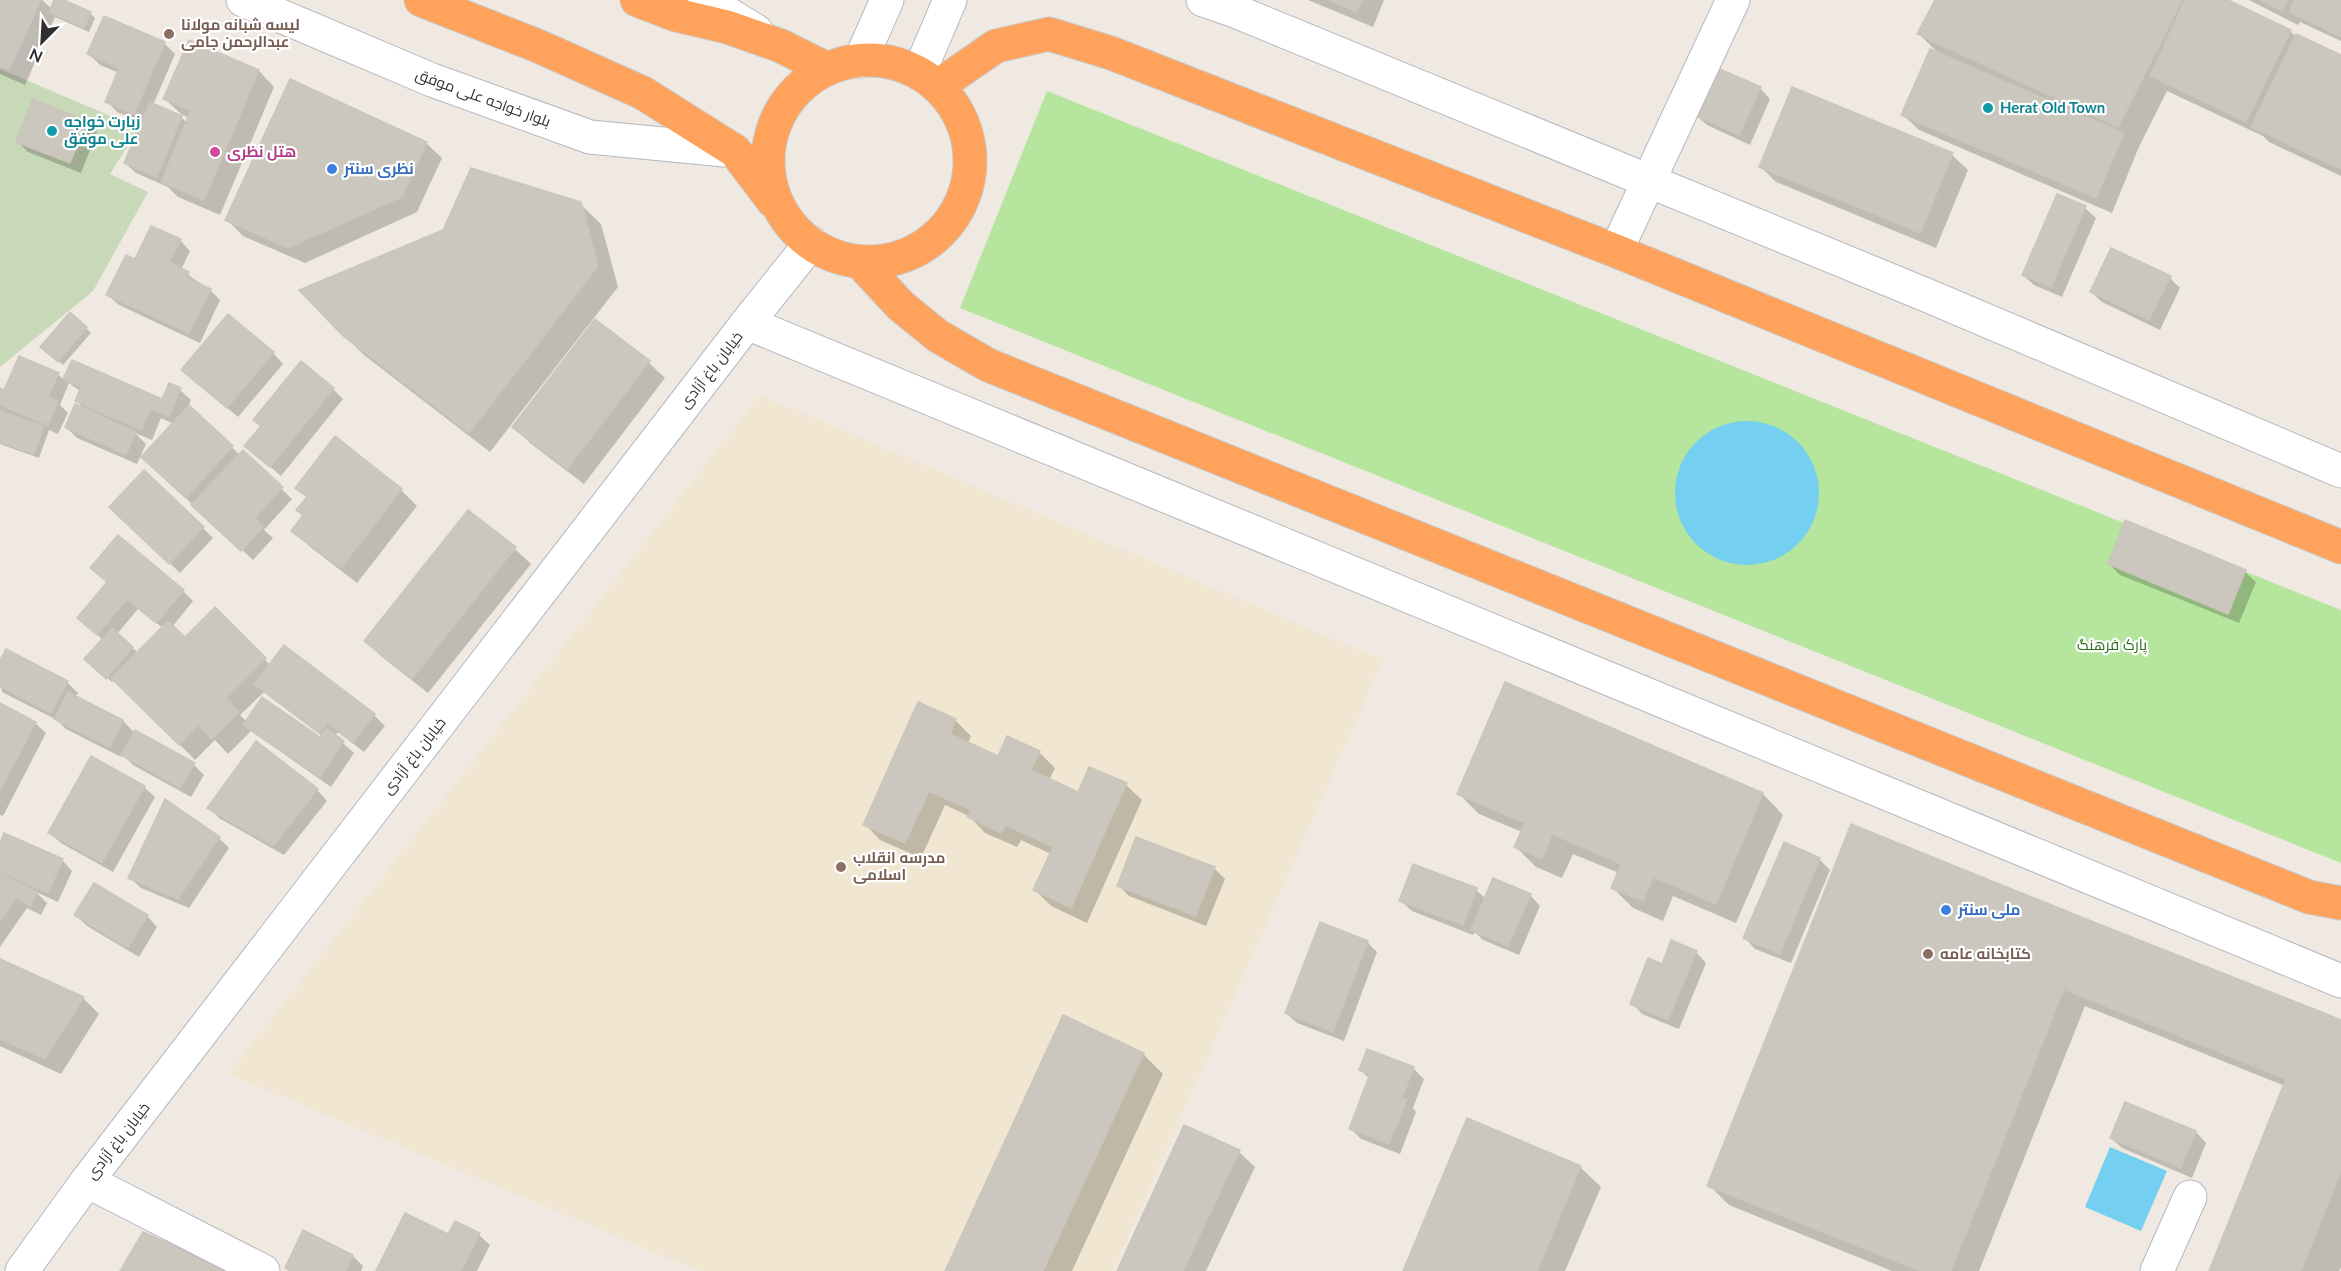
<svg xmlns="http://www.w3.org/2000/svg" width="2341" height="1271" font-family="Lato,Cairo,sans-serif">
<rect width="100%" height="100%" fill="#efe9e1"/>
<path fill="#f0e6d1" d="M760 395 1383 660 1113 1271H699L228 1074Z"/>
<path fill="#b6e59e" d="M1047 91 2341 610V863L960 308Z"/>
<path fill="#c8d9b8" d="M0 69 139 128 110 174 148 192 93 291 0 367Z"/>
<g fill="#75cff0">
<circle cx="1747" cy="493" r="72"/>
<path d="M2110 1147 2167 1171 2141 1231 2085 1207Z"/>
</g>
<g fill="#0003" fill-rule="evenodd">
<path d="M0 0H42L52 9 56 0H60L90 13 95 18 89 32 55 17 25 85 0 74Z"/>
<path d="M1308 0H1384L1373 27Z"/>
<path d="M1937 0H2224L2290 31 2296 37 2341 57V176L2269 142 2263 136 2167 91 2138 149 2112 213 1919 130 1903 115 1940 55 1919 34Z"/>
<path d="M2249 0H2339L2341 1V41L2300 22 2298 25Z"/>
<path d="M105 18 164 43 175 54 153 105 181 117 187 123 189 118 181 114 165 99 189 42 259 71 274 87 220 215 178 197 168 187 136 173 125 163 143 123 117 112 107 101 119 73 100 65 89 54Z"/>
<path d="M1760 88 1770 99 1750 145 1707 125 1696 115Z"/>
<path d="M86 122 97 132 81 173 28 152 18 142Z"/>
<path d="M426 143 442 158 417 212 305 263 243 236 227 220Z"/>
<path d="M1952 155 1968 170 1936 248 1776 182 1761 167Z"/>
<path d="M580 204 601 224 618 287 490 452 364 355 343 334Z"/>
<path d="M2085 208 2096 218 2062 297 2034 285 2023 275Z"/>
<path d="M180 240 190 251 181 270 210 290 220 300 200 343 119 305 108 295 136 261Z"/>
<path d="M2170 278 2180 288 2160 330 2102 302 2091 292Z"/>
<path d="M595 321 649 363 665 378 584 484 530 443 514 427Z"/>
<path d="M86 328 91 333 63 365 47 351Z"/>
<path d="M273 353 283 364 238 417 194 380Z"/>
<path d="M73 361 162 401 180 390 191 400 188 406 240 455 243 452 292 499 264 530 273 538 253 560 153 468 174 424 161 418 152 440 135 433 146 444 137 464 77 438 66 427 87 411 76 401 80 391 69 383 60 405 68 413 58 434 49 430 39 458 0 444V390L5 392 58 374 64 380Z"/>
<path d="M333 389 343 399 281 476 246 446Z"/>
<path d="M335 438 401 490 417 506 357 583 309 546 293 530 304 516 308 498 297 487Z"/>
<path d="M469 512 515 549 531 564 428 693 382 657 366 641Z"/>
<path d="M121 517 203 528 213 538 180 573Z"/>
<path d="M2109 564 2245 572 2256 582 2239 623 2120 575Z"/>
<path d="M92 568 183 591 193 601 172 627 185 639 215 609 270 665 284 647 374 715 385 726 364 752 338 732 335 736 354 753 331 787 251 731 228 754 215 740 195 760 115 679 112 682 91 664 103 640 89 628 108 583ZM138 609 163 628 138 653 117 634ZM264 692 322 736 320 739 247 722 240 715Z"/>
<path d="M0 664 67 682 78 693 75 697 123 721 135 733 194 765 204 775 191 797 133 765 122 754 121 757 66 729 57 720 2 692Z"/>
<path d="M1506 684 1763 794 1783 815 1736 923 1673 896 1663 921 1633 908 1613 888 1619 873 1573 854 1562 878 1536 867 1516 847 1522 832 1479 814 1459 794Z"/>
<path d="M919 704 956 721 971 736 968 743 999 758 1039 752 1055 768 1049 780 1079 794 1126 785 1142 800 1087 923 1051 906 1035 890 1051 854 1021 840 1017 847 985 833 969 816 945 805 921 858 880 840 865 824Z"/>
<path d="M0 705 35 723 46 733 3 816 0 815Z"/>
<path d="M144 787 155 797 113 872 61 843 50 833Z"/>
<path d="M317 790 327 801 284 855 219 818 209 808Z"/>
<path d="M1852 826 2341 1022V1267L2339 1271H2211L2285 1086 2085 1006 1979 1271H1892L1729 1205 1709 1185 1806 957 1802 953Z"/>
<path d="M219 838 229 848 189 908 141 888 130 878Z"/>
<path d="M0 847 62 860 72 871 58 902 36 892 47 903 41 915 27 908 0 947Z"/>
<path d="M1819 859 1830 870 1791 963 1755 949 1745 938Z"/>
<path d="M1214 868 1225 879 1206 926 1129 896 1119 886Z"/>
<path d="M1476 890 1486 899 1530 895 1540 906 1519 955 1483 940 1475 932 1473 935 1412 911 1401 901Z"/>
<path d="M76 915 147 916 157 927 139 957 87 926Z"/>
<path d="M1367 942 1377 952 1344 1041 1297 1023 1286 1013Z"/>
<path d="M1696 952 1706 963 1679 1029 1642 1014 1632 1003Z"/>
<path d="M0 961 83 998 99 1014 61 1074 0 1046Z"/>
<path d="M1143 1054 1163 1074 1072 1271H946Z"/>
<path d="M1413 1068 1424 1079 1413 1108 1416 1112 1400 1154 1361 1139 1351 1129 1370 1079 1360 1070Z"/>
<path d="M2126 1103 2196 1132 2206 1143 2192 1178 2122 1148 2111 1138Z"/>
<path d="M1239 1152 1255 1167 1206 1271H1119Z"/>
<path d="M1580 1167 1601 1187 1565 1271H1405Z"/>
<path d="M479 1235 490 1245 477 1271H378L449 1236Z"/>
<path d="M353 1256 363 1266 361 1271H290L287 1268Z"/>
</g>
<g fill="#cbc7bf" stroke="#cbc5ba" stroke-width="1.5">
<path d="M0 0H41L9 70 0 66Z"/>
<path d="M54 0H64L91 12 84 28 49 12Z"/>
<path d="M1328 0H1362L1357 12Z"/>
<path d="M1935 0H2182L2118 127 1917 34Z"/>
<path d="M2185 0H2228L2291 30 2246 122 2150 76Z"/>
<path d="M2260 0H2287L2282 11Z"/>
<path d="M2294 0H2341V37L2289 12Z"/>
<path d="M104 16 165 42 134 114 105 102 119 68 87 54Z"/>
<path d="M2296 34 2341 55V169L2251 127Z"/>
<path d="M189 40 259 70 204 200 161 182 191 110 163 99Z"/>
<path d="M1930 49 2124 133 2096 198 1901 115Z"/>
<path d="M1715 67 1761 87 1739 135 1694 115Z"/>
<path d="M290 79 427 142 402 197 288 248 225 220Z"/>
<path d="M1792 87 1953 153 1920 233 1759 167Z"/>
<path d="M33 99 87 121 70 163 16 142Z"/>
<path d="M150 102 182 116 157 177 124 163Z"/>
<path d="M471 168 581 202 598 266 469 433 342 335 299 290 443 230Z"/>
<path d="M2057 194 2086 206 2051 287 2022 275Z"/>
<path d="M151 226 181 239 169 262 189 272 186 277 211 289 189 333 106 295 126 255 135 259Z"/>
<path d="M2111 248 2171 276 2149 320 2090 292Z"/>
<path d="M70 312 87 327 58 362 40 347Z"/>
<path d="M228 314 274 352 227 408 181 370Z"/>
<path d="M595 319 650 361 567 469 512 427Z"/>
<path d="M19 356 59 373 48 397 58 401 48 425 0 405V388L4 390Z"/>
<path d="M72 360 162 399 169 383 181 388 169 417 151 409 141 430 75 401 81 387 63 379Z"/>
<path d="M301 361 334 388 270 467 244 446 261 426 253 420Z"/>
<path d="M75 404 136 432 126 455 65 427Z"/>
<path d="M189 405 233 446 186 498 141 457Z"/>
<path d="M0 411 44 426 34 454 0 442Z"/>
<path d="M335 436 402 489 341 568 291 531 303 515 296 510 307 497 295 488Z"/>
<path d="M243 450 283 487 255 518 263 527 241 551 191 505Z"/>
<path d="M144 470 204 527 169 564 109 507Z"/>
<path d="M468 510 516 547 412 679 364 641Z"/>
<path d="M2125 520 2246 570 2228 614 2108 564Z"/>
<path d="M118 535 184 590 156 623 127 599 97 635 77 618 107 582 90 568Z"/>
<path d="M215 607 266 658 226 698 239 712 212 739 198 725 179 745 111 678 168 621 185 637Z"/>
<path d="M112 628 133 647 106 679 84 659Z"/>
<path d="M284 645 375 714 353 743 327 723 319 733 254 684Z"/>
<path d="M6 649 68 681 51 713 0 687V660Z"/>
<path d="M1505 682 1763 793 1716 904 1653 877 1643 901 1611 888 1621 864 1552 834 1542 859 1514 847 1525 823 1457 794Z"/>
<path d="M68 692 123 720 110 748 54 719Z"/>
<path d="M262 697 320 737 326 728 344 741 320 777 243 725Z"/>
<path d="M918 702 956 719 950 734 998 756 1007 736 1040 751 1031 770 1078 792 1089 767 1127 783 1071 908 1033 890 1053 847 1005 825 1001 833 967 817 971 810 929 791 905 843 863 825Z"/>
<path d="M0 703 36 722 0 791Z"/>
<path d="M135 730 195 763 180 788 121 755Z"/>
<path d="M256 741 318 789 273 846 207 808Z"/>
<path d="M91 756 145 786 102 863 48 833Z"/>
<path d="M165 799 220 837 178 899 128 878Z"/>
<path d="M1851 824 1878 835 1857 886 1831 875Z"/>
<path d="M4 833 63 859 48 893 0 872V843Z"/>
<path d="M1878 835 2091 921 2040 1049 1826 963Z"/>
<path d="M1136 837 1215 867 1196 916 1117 886Z"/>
<path d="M1784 842 1820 858 1780 954 1743 938Z"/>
<path d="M1413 864 1477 888 1463 925 1399 901Z"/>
<path d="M0 874 37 892 31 906 16 898 0 922Z"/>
<path d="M1831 875 1857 886 1826 963 1800 953Z"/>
<path d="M1493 878 1531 894 1508 946 1471 930Z"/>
<path d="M94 883 148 915 128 948 74 915Z"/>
<path d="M2091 921 2314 1009 2286 1079 2063 989Z"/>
<path d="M1320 922 1368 941 1333 1032 1285 1013Z"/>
<path d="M1671 940 1697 951 1668 1020 1630 1004 1648 958 1662 964Z"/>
<path d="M1800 953 2040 1049 1978 1204 1738 1108Z"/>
<path d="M0 959 84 997 45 1059 0 1039Z"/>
<path d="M2314 1009 2341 1020V1171L2301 1271H2209Z"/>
<path d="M1063 1015 1144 1053 1043 1271H945Z"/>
<path d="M1367 1049 1414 1067 1402 1098 1407 1100 1389 1144 1349 1129 1370 1074 1359 1070Z"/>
<path d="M2125 1102 2196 1131 2181 1168 2110 1138Z"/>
<path d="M1738 1108 1978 1204 1951 1271H1920L1707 1186Z"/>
<path d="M1467 1118 1581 1166 1537 1271H1403Z"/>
<path d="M1184 1125 1240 1150 1183 1271H1117Z"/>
<path d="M405 1213 448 1234 455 1221 480 1233 461 1271H376Z"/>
<path d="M303 1230 353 1255 346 1271H291L285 1268Z"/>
<path d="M143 1232 233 1271H120Z"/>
</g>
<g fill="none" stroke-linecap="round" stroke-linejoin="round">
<g stroke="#b4b7c1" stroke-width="35">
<g id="minor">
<path d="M243 0 432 80 590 137 735 151"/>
<path d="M705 0 756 31"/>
<path d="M1203 0 1235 11 1931 297 2341 471"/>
<path d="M860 61 887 0"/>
<path d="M919 73 950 0"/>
<path d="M1616 251 1733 0"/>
<path d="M747 323 2341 981"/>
<path d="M87 1181 263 1271"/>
<path d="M22 1271 87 1181 747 323 811 243"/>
<path d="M2157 1271 2190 1197"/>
</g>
</g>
<g stroke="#c9c9c9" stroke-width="35">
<g id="highway">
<path d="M421 0 538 46 643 93 735 151 773 201"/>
<path d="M637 0 676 15 727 27 781 46 827 69"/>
<circle cx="869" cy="161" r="101"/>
<path d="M938 86 996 46 1049 34 1111 53 1616 251 2341 547"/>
<path d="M860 262 901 306 938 336 988 365 2309 897 2341 903"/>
</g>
</g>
<use href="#minor" stroke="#fff" stroke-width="33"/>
<use href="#highway" stroke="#ffa35c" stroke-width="33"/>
</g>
<g fill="#8d6e63" stroke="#fff" stroke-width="2">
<circle cx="169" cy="34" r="6"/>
<circle cx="841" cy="867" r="6"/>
<circle cx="1928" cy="954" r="6"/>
</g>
<g fill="#0f9aa8" stroke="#fff" stroke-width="2">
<circle cx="1988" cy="108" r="6"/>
<circle cx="52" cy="131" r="6"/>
</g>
<circle fill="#d1479c" stroke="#fff" stroke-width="2" cx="215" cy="152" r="6"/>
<g fill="#3f7fe0" stroke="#fff" stroke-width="2">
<circle cx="332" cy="169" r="6"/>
<circle cx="1946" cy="910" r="6"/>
</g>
<g text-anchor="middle" stroke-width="4.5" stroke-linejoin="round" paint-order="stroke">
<g font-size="15" font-weight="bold" fill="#785e54" stroke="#fff" text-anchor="start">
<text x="181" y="30">لیسه شبانه مولانا<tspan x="181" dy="17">عبدالرحمن جامی</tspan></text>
<text x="853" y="863">مدرسه انقلاب<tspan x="853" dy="17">اسلامی</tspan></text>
<text x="1940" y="959">کتابخانه عامه</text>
</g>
<g font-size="15" fill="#2e2e2e" stroke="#fff">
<text transform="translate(483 98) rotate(20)" y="5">بلوار خواجه علی موفق</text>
<text transform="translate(711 370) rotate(-52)" y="5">خیابان باغ آزادی</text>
<text transform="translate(414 756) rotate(-52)" y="5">خیابان باغ آزادی</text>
<text transform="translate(118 1141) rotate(-52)" y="5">خیابان باغ آزادی</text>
</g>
<g font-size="15" font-weight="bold" fill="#0d838f" stroke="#fff" text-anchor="start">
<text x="2000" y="113">Herat Old Town</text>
<text x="64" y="127">زبارت خواجه<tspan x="64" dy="17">علی موفق</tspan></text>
</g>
<g font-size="15" font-weight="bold" fill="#b23c85" stroke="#fff" text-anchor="start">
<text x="227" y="157">هتل نظری</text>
</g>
<g font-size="15" font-weight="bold" fill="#366cbe" stroke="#fff" text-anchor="start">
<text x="344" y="174">نظری سنتر</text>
<text x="1958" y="915">ملی سنتر</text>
</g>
<g font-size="15" fill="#2c6e1b" stroke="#fff">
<text x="2112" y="650">پارک فرهنگ</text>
</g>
</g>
<g transform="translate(42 42) rotate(204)" stroke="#ffffff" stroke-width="4.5" paint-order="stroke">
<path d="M0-4.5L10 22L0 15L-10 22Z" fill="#2e2e2e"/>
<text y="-9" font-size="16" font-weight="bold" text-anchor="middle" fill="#2e2e2e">N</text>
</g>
</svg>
